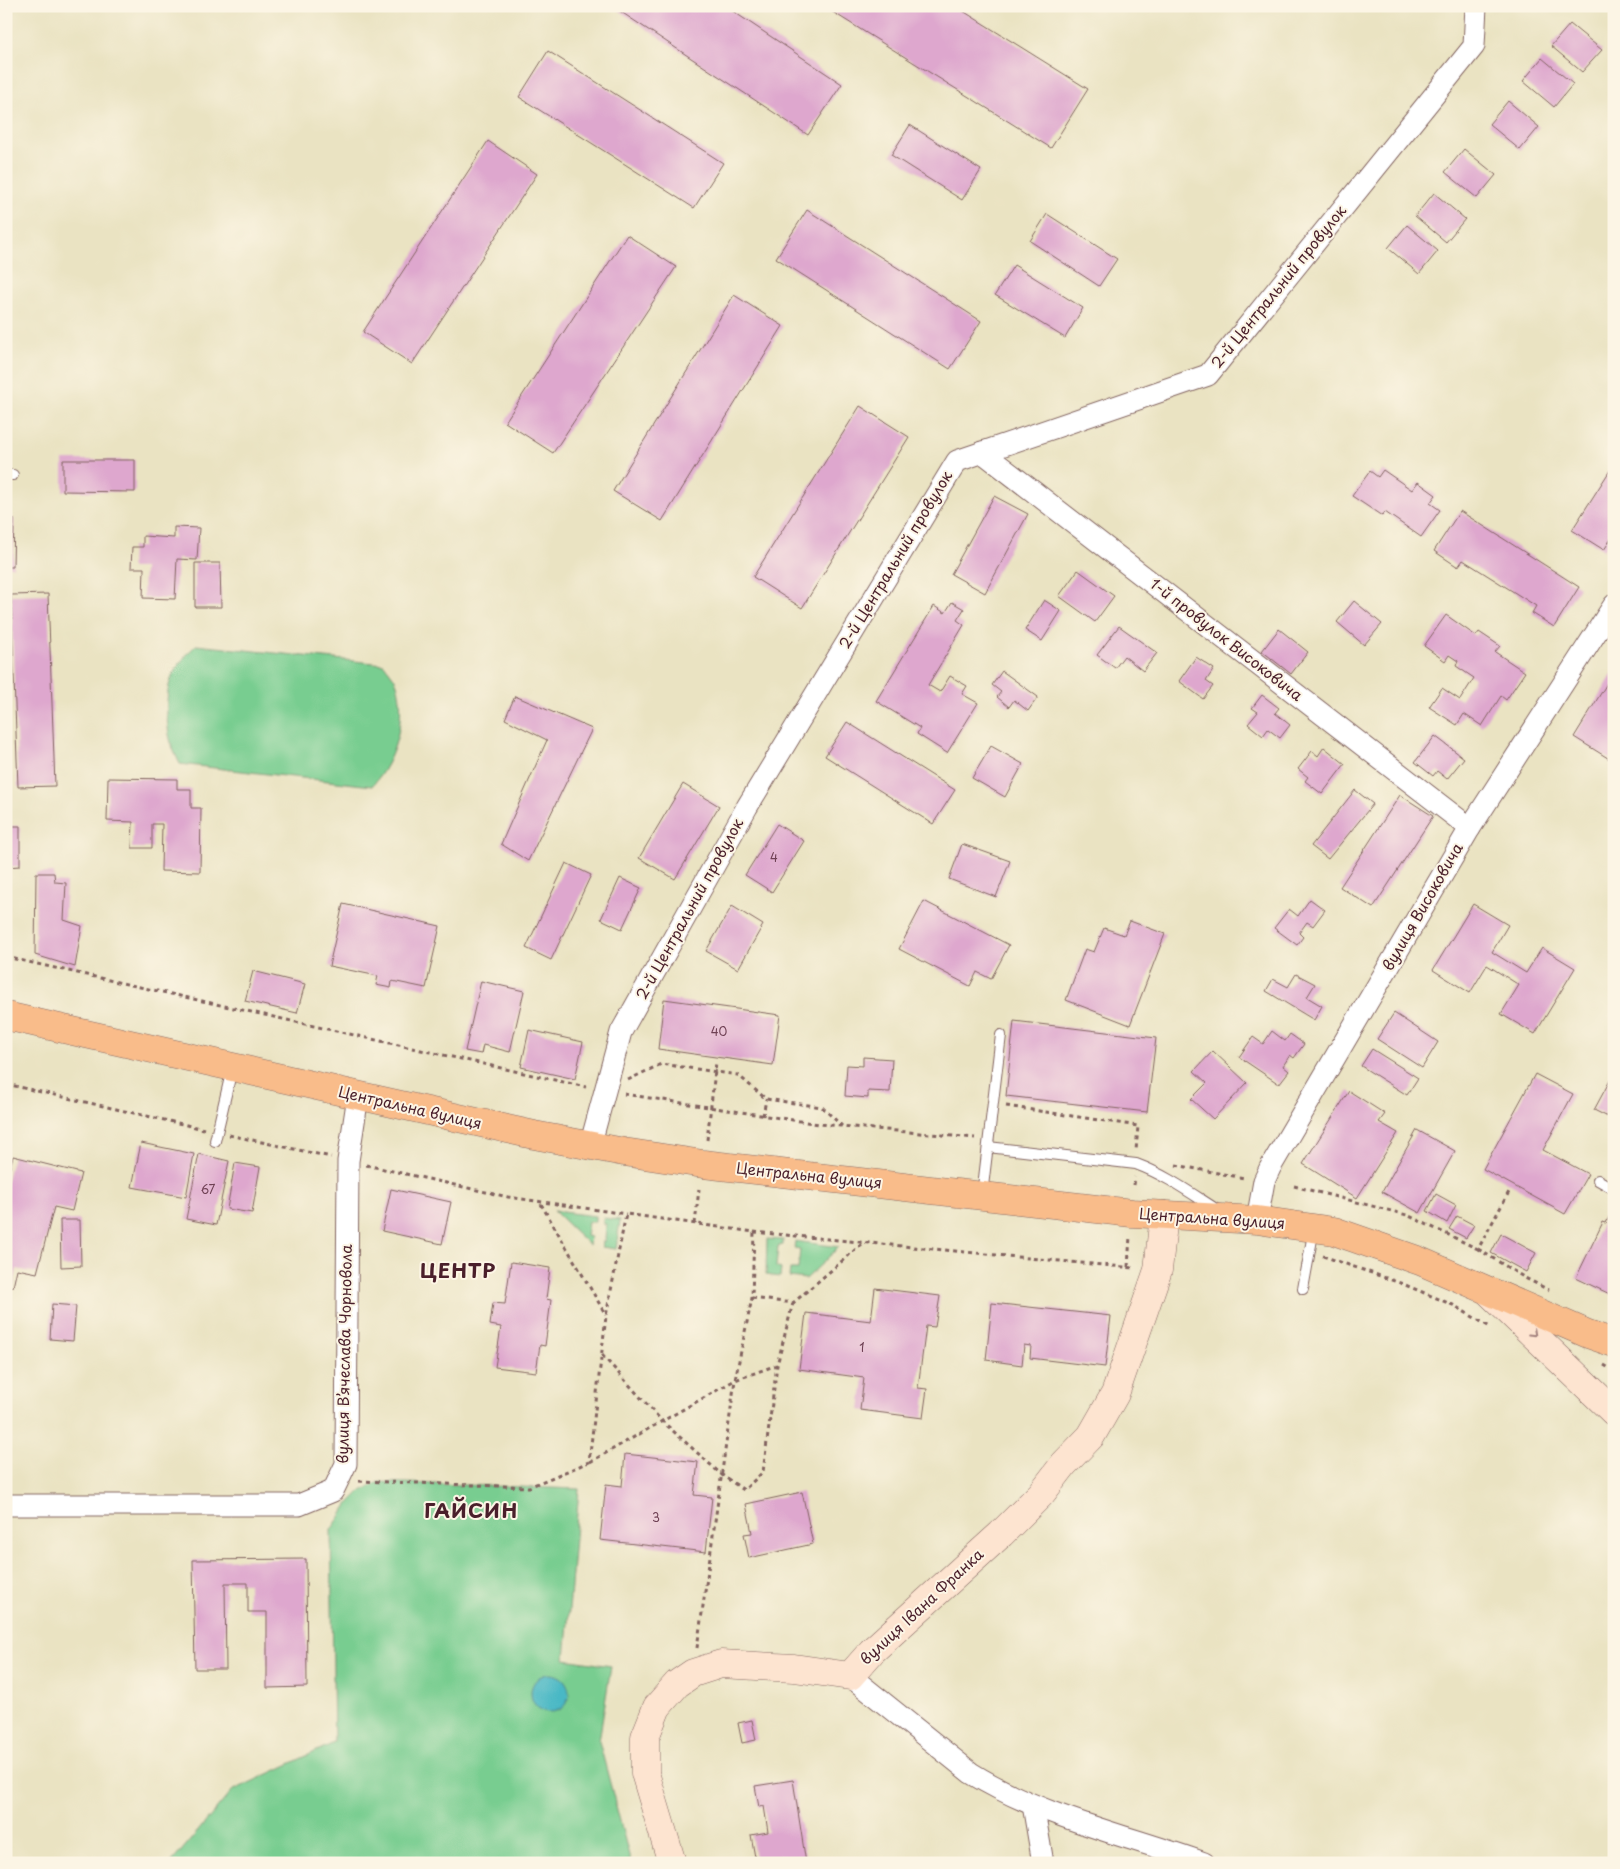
<svg xmlns="http://www.w3.org/2000/svg" width="1620" height="1869" font-family="'Playpen Sans',sans-serif">
<rect width="100%" height="100%" fill="#fcf5e5"/>
<filter id="ink" filterUnits="userSpaceOnUse"><feTurbulence type="fractalNoise" baseFrequency=".02" numOctaves="2"/><feDisplacementMap in="SourceGraphic" scale="10" xChannelSelector="R" yChannelSelector="G"/><feConvolveMatrix kernelMatrix="1 2 1 2 8 2 1 2 1" color-interpolation-filters="sRGB"/></filter>
<filter id="wash" filterUnits="userSpaceOnUse"><feTurbulence type="fractalNoise" baseFrequency=".0096" numOctaves="4" result="noise"/><feDisplacementMap in="SourceGraphic" scale="20" xChannelSelector="R" yChannelSelector="G"/><feGaussianBlur stdDeviation="1.12" result="paint"/><feColorMatrix in="noise" values="0 0 0 0 0 0 0 0 0 0 0 0 0 0 0 0 0 1.4 0 .05"/><feComposite in="paint" operator="in"/></filter>
<g filter="url(#wash)">
<rect width="100%" height="100%" fill="#eae3c2"/>
<g fill="#78cd90" stroke="#61765e">
<path d="M196 645 384 664C388 670 395 677 397 684 407 719 395 760 372 786L180 764C176 756 172 747 170 739 166 723 165 691 172 676 178 664 187 654 196 645Z"/>
<path d="M554 1211 595 1216V1222H588L586 1236 590 1237 589 1245Z"/>
<path d="M603 1218 620 1220 616 1249 602 1247 603 1241H605L606 1224H603Z"/>
<path d="M767 1239 783 1240V1245L778 1246 776 1267 781 1269 780 1277 766 1275Z"/>
<path d="M795 1241 839 1247 806 1279 789 1277 790 1269H798L800 1249 794 1248Z"/>
<path d="M379 1482 579 1489 565 1659 611 1666 599 1741 631 1863H171L232 1791 334 1743 331 1530 350 1502 361 1491Z"/>
</g>
<circle fill="#4ab8c5" stroke="#4a6c78" cx="550" cy="1693" r="19"/>
<g id="blocks">
<g fill="#dea7ce">
<path d="M612 6H725L842 84 808 135Z"/>
<path d="M823 6H955L1088 89 1051 148Z"/>
<path d="M1570 24 1602 50 1582 72 1551 46Z"/>
<path d="M548 51 723 163 694 208 519 97Z"/>
<path d="M1542 58 1573 84 1554 107 1523 81Z"/>
<path d="M1508 101 1539 127 1520 150 1489 124Z"/>
<path d="M910 125 981 170 962 200 891 155Z"/>
<path d="M488 141 537 174 412 364 363 332Z"/>
<path d="M1464 149 1496 175 1477 198 1445 172Z"/>
<path d="M1434 193 1465 219 1446 242 1415 216Z"/>
<path d="M807 210 981 321 950 369 776 258Z"/>
<path d="M1047 214 1117 259 1099 286 1030 241Z"/>
<path d="M1407 225 1438 251 1419 274 1388 248Z"/>
<path d="M627 235 676 267 553 453 505 422Z"/>
<path d="M1014 265 1083 308 1065 338 995 295Z"/>
<path d="M734 295 783 326 662 521 613 491Z"/>
<path d="M860 406 909 437 802 608 753 577Z"/>
<path d="M63 460H135V492L63 491Z"/>
<path d="M1614 464V534L1604 550 1572 530Z"/>
<path d="M1383 470 1412 490 1418 482 1436 495 1430 503 1440 510 1421 537 1385 512 1382 516 1352 496 1370 471 1378 477Z"/>
<path d="M994 496 1028 514 985 593 951 574Z"/>
<path d="M1460 511 1579 587 1554 627 1532 613 1536 606 1463 560 1458 567 1434 551Z"/>
<path d="M6 518 14 519 13 567H6Z"/>
<path d="M174 527 199 528 197 560 177 559 175 599 143 598 144 568H131L132 547H143V536L174 538Z"/>
<path d="M195 563H220L221 607H195Z"/>
<path d="M1078 570 1114 596 1095 622 1059 596Z"/>
<path d="M48 594 55 786 18 787 11 595Z"/>
<path d="M1044 600 1061 611 1042 641 1025 630Z"/>
<path d="M1354 601 1382 624 1364 645 1337 622Z"/>
<path d="M952 602 964 609 957 620 964 625 928 685 940 692 950 676 967 686 962 694 978 703 947 753 917 734 920 728 876 701 934 606 945 613Z"/>
<path d="M1446 615 1476 636 1479 632 1500 646 1495 652 1525 672 1506 700 1501 696 1482 726 1464 714 1457 725 1429 707 1442 688 1460 700 1474 678 1456 666 1458 661 1449 655 1445 661 1424 646Z"/>
<path d="M1119 626 1157 653 1143 671 1124 656 1115 668 1097 655Z"/>
<path d="M1279 629 1308 652 1291 674 1262 651Z"/>
<path d="M1196 657 1214 669 1206 681 1213 686 1203 699 1179 681Z"/>
<path d="M1002 671 1038 697 1028 711 1014 700 1009 707 997 697 1001 692 992 685Z"/>
<path d="M1614 672V755L1611 760 1574 737Z"/>
<path d="M1262 695 1279 708 1275 713 1290 725 1280 738 1268 729 1263 736 1248 724 1258 712 1252 708Z"/>
<path d="M515 696 592 729 528 861 501 844 547 740 505 719Z"/>
<path d="M847 722 955 790 933 824 825 756Z"/>
<path d="M1435 736 1464 758 1447 779 1437 771 1433 776 1415 762Z"/>
<path d="M991 746 1023 764 1005 797 972 778Z"/>
<path d="M1324 747 1345 764 1322 794 1305 781 1308 777 1298 769 1312 751 1318 756Z"/>
<path d="M108 778 177 779V789H191V808H201L200 872 161 871 162 824H152V848H132L133 822 107 821Z"/>
<path d="M683 784 719 806 675 879 639 858Z"/>
<path d="M1355 790 1373 804 1328 859 1311 846Z"/>
<path d="M1400 795 1433 816 1373 908 1340 887Z"/>
<path d="M777 824 804 841 772 892 745 875Z"/>
<path d="M6 826H20V866L6 867Z"/>
<path d="M962 844 1010 861 996 897 949 879Z"/>
<path d="M566 863 591 875 551 960 526 948Z"/>
<path d="M36 873H54L55 882 66 883 64 920 82 926 75 967 35 955Z"/>
<path d="M620 878 641 888 622 929 601 919Z"/>
<path d="M1310 899 1325 910 1313 926 1307 922 1299 933 1303 937 1297 945 1274 928 1289 909 1298 916Z"/>
<path d="M924 901 1009 945 991 979 977 972 970 986 899 949Z"/>
<path d="M343 904 440 926 426 988 392 981 391 988 376 985 378 976 329 966Z"/>
<path d="M1473 904 1508 925 1492 952 1526 973 1542 948 1575 968 1535 1034 1501 1014 1519 985 1487 965 1470 993 1433 970Z"/>
<path d="M732 906 763 925 738 969 706 951Z"/>
<path d="M1130 921 1165 934 1130 1025 1066 1000 1085 949 1094 952 1104 928 1124 935Z"/>
<path d="M253 971 305 984 297 1013 245 1001Z"/>
<path d="M1296 974 1315 984 1307 997 1322 1006 1314 1020 1266 991 1273 979 1288 987Z"/>
<path d="M481 981 524 991 510 1052 483 1045 481 1054 465 1051Z"/>
<path d="M664 999 780 1015 773 1065 658 1049Z"/>
<path d="M1394 1013 1438 1042 1422 1068 1377 1039Z"/>
<path d="M1014 1021 1156 1038 1147 1112 1006 1096Z"/>
<path d="M529 1030 583 1042 575 1079 521 1067Z"/>
<path d="M1272 1031 1285 1041 1290 1034 1304 1044 1294 1058 1290 1055 1283 1066 1289 1071 1279 1084 1239 1057 1253 1037 1263 1044Z"/>
<path d="M1372 1049 1418 1078 1407 1095 1361 1066Z"/>
<path d="M1213 1051 1247 1083 1213 1119 1191 1099 1207 1083 1194 1071Z"/>
<path d="M863 1057 892 1059 890 1092 868 1091V1098L845 1096 847 1065 863 1066Z"/>
<path d="M1614 1073V1120L1594 1110Z"/>
<path d="M1535 1074 1573 1094 1543 1150 1588 1174 1565 1214 1483 1169Z"/>
<path d="M1349 1091 1385 1114 1379 1122 1398 1133 1357 1198 1303 1164Z"/>
<path d="M1417 1130 1455 1151 1420 1213 1382 1192Z"/>
<path d="M141 1143 194 1154 186 1197 132 1187Z"/>
<path d="M199 1154 229 1161 216 1225 186 1219Z"/>
<path d="M13 1156 81 1173 72 1211 54 1207 37 1273 17 1269 13 1287 6 1286V1183Z"/>
<path d="M235 1163 260 1167 252 1213 227 1209Z"/>
<path d="M391 1189 451 1202 442 1244 382 1231Z"/>
<path d="M1436 1194 1456 1205 1447 1223 1427 1211Z"/>
<path d="M1612 1211 1614 1212V1296L1576 1278 1603 1222 1606 1223Z"/>
<path d="M1457 1216 1474 1225 1466 1238 1449 1229Z"/>
<path d="M60 1220H80L81 1266 61 1267Z"/>
<path d="M1501 1234 1536 1253 1526 1272 1491 1253Z"/>
<path d="M511 1262 550 1268 546 1299 551 1300 545 1346 540 1345 536 1372 495 1367 501 1327 490 1325 493 1303 505 1304Z"/>
<path d="M875 1288 940 1296 935 1327 926 1326 918 1388 927 1389 923 1418 860 1410 864 1378 799 1369 806 1313 871 1321Z"/>
<path d="M992 1303 1111 1316 1105 1367 1030 1358 1031 1346 1024 1345 1022 1365 986 1360Z"/>
<path d="M52 1304 76 1306 73 1341 50 1339Z"/>
<path d="M625 1454 698 1462 694 1495 712 1497 706 1552 600 1540 606 1484 622 1486Z"/>
<path d="M802 1492 813 1544 749 1558 744 1534 752 1533 746 1504Z"/>
<path d="M306 1559 307 1687 267 1688V1612H248V1583H225L226 1669H195L193 1560Z"/>
<path d="M752 1720 756 1740 742 1743 738 1723Z"/>
<path d="M793 1780 806 1863H756L751 1835 768 1832 764 1806 759 1807 755 1786Z"/>
</g>
</g>
</g>
<g filter="url(#ink)">
<use href="#blocks" fill-opacity="0" stroke="#826460" stroke-width="1"/>
<g fill="none" stroke-linecap="round" stroke-linejoin="round">
<g stroke="#826460" stroke-width="12">
<g id="lane">
<path d="M6 475H13"/>
<path d="M215 1141 232 1069"/>
<path d="M988 1147 1136 1164C1166 1175 1192 1194 1219 1211"/>
<path d="M1598 1180 1614 1189"/>
<path d="M982 1195 1001 1035"/>
<path d="M1303 1289 1314 1228"/>
</g>
</g>
<g stroke="#826460" stroke-width="23">
<g id="street">
<path d="M982 452 1470 828"/>
<path d="M590 1146 621 1032 747 807 957 461 1208 375 1474 46 1476 6"/>
<path d="M1257 1220 1264 1181 1270 1168 1470 828 1614 605"/>
<path d="M6 1505H299L333 1491 346 1464 348 1161 358 1096"/>
<path d="M850 1676 971 1773C1042 1817 1126 1835 1204 1863"/>
<path d="M1033 1805 1043 1863"/>
</g>
</g>
<g stroke="#826460" stroke-width="29">
<g id="secondary">
<path d="M1489 1292 1614 1412"/>
<path d="M672 1863 645 1773V1737L657 1707 677 1684 693 1673 721 1664 794 1668 850 1676 872 1651 1001 1534 1041 1494 1064 1464 1091 1436 1115 1394 1158 1270 1164 1215"/>
</g>
</g>
<g stroke="#826460" stroke-width="29">
<path id="highway" d="M6 1016 534 1135 624 1152 703 1164 1132 1213 1257 1220 1334 1231 1420 1261 1588 1334 1614 1343"/>
</g>
<g stroke="#826460" stroke-width="3" stroke-dasharray="4 4" stroke-linecap="butt">
<path d="M6 957 586 1087"/>
<path d="M628 1080 661 1064 738 1075 766 1099 822 1107 842 1126"/>
<path d="M6 1084 204 1129"/>
<path d="M624 1094 819 1124 975 1138"/>
<path d="M1006 1106 1138 1126 1136 1151"/>
<path d="M763 1116 766 1099"/>
<path d="M229 1135 331 1157"/>
<path d="M707 1140 716 1062"/>
<path d="M366 1165 508 1197 626 1214"/>
<path d="M1176 1165 1244 1178"/>
<path d="M1134 1185 1135 1177"/>
<path d="M1294 1186 1407 1215 1478 1249 1510 1190"/>
<path d="M541 1204 606 1315"/>
<path d="M695 1224 699 1189"/>
<path d="M754 1232 1134 1268"/>
<path d="M1478 1249 1525 1278 1549 1290"/>
<path d="M1323 1256 1403 1284 1453 1305 1490 1327"/>
<path d="M1128 1267 1130 1236"/>
<path d="M752 1298 793 1303 862 1244"/>
<path d="M602 1355 662 1421 722 1475 744 1490 763 1472 777 1365"/>
<path d="M1604 1365 1614 1371"/>
<path d="M590 1462 735 1380 777 1365 793 1303"/>
<path d="M359 1481 529 1487 589 1462 606 1316 626 1214 754 1232 752 1298 735 1380 697 1648"/>
</g>
<use href="#lane" stroke="#fff" stroke-width="10"/>
<use href="#street" stroke="#fff" stroke-width="21"/>
<use href="#secondary" stroke="#fde4d0" stroke-width="28"/>
<use href="#highway" stroke="#f9bc8a" stroke-width="28"/>
</g>
<defs><path id="oneway-chevron" d="M-2-3.5L2.5 0L-2 3.5" fill="none" stroke-width="1.6" stroke-linecap="round" stroke-linejoin="round" transform="scale(1.25)"/></defs>
<use stroke="#a4827e" href="#oneway-chevron" transform="translate(1533 1333) rotate(43)"/>
</g>
<g text-anchor="middle" stroke-width="4" stroke-linejoin="round" paint-order="stroke">
<g font-size="12" fill="#6f4154">
<text x="774" y="862">4</text>
<text x="719" y="1036">40</text>
<text x="208" y="1194">67</text>
<text x="862" y="1352">1</text>
<text x="656" y="1522">3</text>
</g>
<g font-size="15" fill="#4a1f2b" stroke="#fcf5e5">
<text transform="translate(1279 287) rotate(-51)" y="5">2-й Центральний провулок</text>
<text transform="translate(896 560) rotate(-59)" y="5">2-й Центральний провулок</text>
<text transform="translate(1226 640) rotate(38)" y="5">1-й провулок Високовича</text>
<text transform="translate(1423 907) rotate(-60)" y="5">вулиця Високовича</text>
<text transform="translate(690 909) rotate(-61)" y="5">2-й Центральний провулок</text>
<text transform="translate(410 1108) rotate(13)" y="5">Центральна вулиця</text>
<text transform="translate(809 1176) rotate(6)" y="5">Центральна вулиця</text>
<text transform="translate(1212 1219) rotate(4)" y="5">Центральна вулиця</text>
<text transform="translate(345 1354) rotate(-89)" y="5">вулиця Вʼячеслава Чорновола</text>
<text transform="translate(922 1607) rotate(-43)" y="5">вулиця Івана Франка</text>
</g>
<g font-size="20" font-weight="bold" letter-spacing="1" fill="#4a1f2b" stroke="#fcf5e5">
<text x="458" y="1278">ЦЕНТР</text>
<text x="471" y="1518">ГАЙСИН</text>
</g>
</g>
<rect width="1620" height="1869" fill="none" stroke="#fcf5e5" stroke-width="25"/>
</svg>
